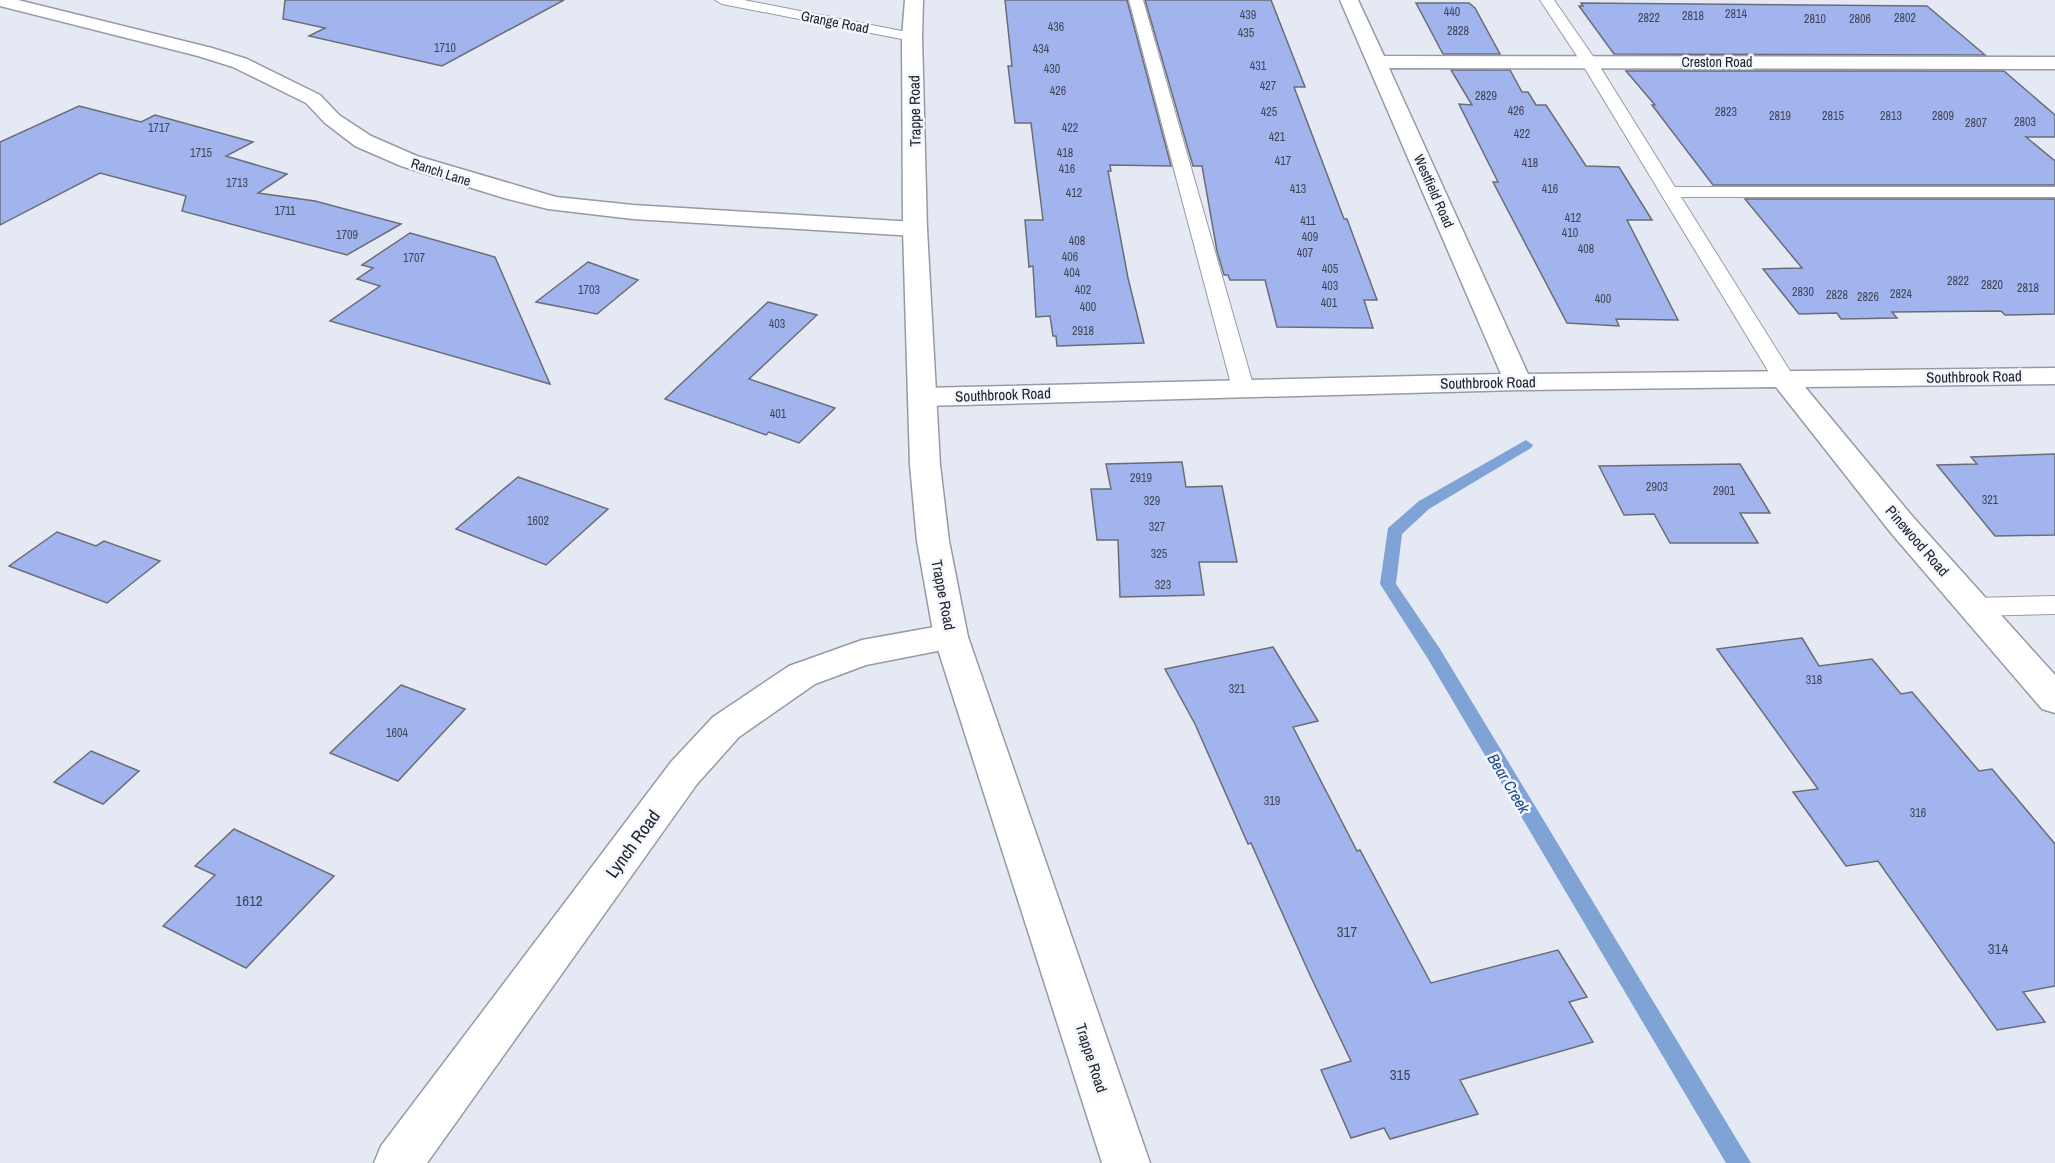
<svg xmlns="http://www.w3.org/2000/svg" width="2055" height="1163" font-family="'Archivo Narrow',sans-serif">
<rect width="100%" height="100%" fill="#e5e9f4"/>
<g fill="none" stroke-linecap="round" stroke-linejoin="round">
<path fill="#80a3d6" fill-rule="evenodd" d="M1526 440 1533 445 1531 448 1429 509 1402 534 1396 584 1440 649 1751 1163H1726L1428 659 1380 584 1388 528 1419 501Z"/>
</g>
<g fill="#a2b4ed" stroke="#6a6d77" stroke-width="1.5">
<path d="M285 0H564L442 66 309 36 325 28 283 19Z"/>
<path d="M1005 0H1127L1171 166 1110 165 1111 171H1108L1128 278 1144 343 1057 346 1056 336H1053L1050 316 1036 317 1033 266 1029 267 1025 220H1043L1031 123H1015L1008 66H1012Z"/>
<path d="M1145 0H1271L1305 87H1294L1344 219H1347L1377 300H1364L1373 328 1277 327 1265 280H1230L1228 275H1224L1217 251 1202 166H1193Z"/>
<path d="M1416 3H1469L1475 8 1500 54H1443Z"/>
<path d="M1581 3 1927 6 1985 55 1614 54 1579 6H1583Z"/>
<path d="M1451 70H1510L1522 92H1528L1536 105H1546L1586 166 1619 167 1652 220H1627L1678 320 1616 319 1619 326 1567 323 1493 182H1498L1459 104 1472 105Z"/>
<path d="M1626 71H2004L2055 115V137H2026L2055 161V185H1713L1652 105H1655Z"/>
<path d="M79 106 141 122 155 115 253 142 226 156 287 174 258 193 315 201 401 224 347 255 182 211 186 196 100 173 0 225V142Z"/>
<path d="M1745 199H2055V314L2005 315 2001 311 1892 312 1897 318 1841 319 1837 313 1799 314 1763 269 1802 268Z"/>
<path d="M410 233 495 257 550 384 330 321 380 286 357 279 373 268 362 265Z"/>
<path d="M588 262 638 280 597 314 536 302Z"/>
<path d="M768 302 817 315 749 379 835 408 799 443 769 432 766 435 665 399Z"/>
<path d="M2055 454V535L1995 536 1937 465 1977 464 1971 457Z"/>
<path d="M1182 462 1186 487 1222 486 1237 562H1199L1204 595 1120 597 1118 540H1097L1091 489H1111L1106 464Z"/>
<path d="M1740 464 1770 513H1740L1758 543H1670L1654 514 1624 515 1599 466Z"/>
<path d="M518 477 608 509 546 565 456 529Z"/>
<path d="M57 532 96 546 104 541 160 561 107 603 9 566Z"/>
<path d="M1802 638 1819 666 1872 659 1901 694 1912 692 1979 771 1992 769 2055 844V986L2023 992 2045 1022 1997 1030 1878 861 1846 866 1793 792 1818 789 1717 649Z"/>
<path d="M1273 647 1318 721 1293 727 1357 851 1360 850 1431 983 1558 950 1587 997 1569 1002 1593 1042 1460 1080 1478 1114 1390 1139 1384 1128 1351 1138 1321 1070 1351 1061 1309 973 1251 843 1248 844 1195 724 1165 669Z"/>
<path d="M401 685 465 709 398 781 330 753Z"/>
<path d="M91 751 139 771 103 804 54 782Z"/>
<path d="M234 829 334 876 246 968 163 926 215 875 195 866Z"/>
</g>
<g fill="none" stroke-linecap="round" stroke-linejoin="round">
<g stroke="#979aa5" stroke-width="2">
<g id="service">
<path d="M715 0H744L912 33 919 37 912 41 722 4Z"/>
<path d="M1129 0H1143L1254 388 1251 393 1243 395 1235 393 1232 388Z"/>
<path d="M1540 0H1554L1597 62 1675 187H2055V197H1681L1795 379 1792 384 1784 385 1776 384 1581 62Z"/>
<path d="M2055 596V614L1973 616 1964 614 1960 607 1964 600 1973 598Z"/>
</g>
</g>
<g stroke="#979aa5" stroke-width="3">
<g id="minor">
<path d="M0 0H18L212 48 247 59 320 95 339 115 371 136 417 156 556 197 633 205 915 222 923 224 927 229 923 234 915 236 633 219 548 209 504 198 401 166 355 146 325 123 306 103 233 67 198 56 0 6Z"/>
<path d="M1340 0H1358L1384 56 2055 57V69L1389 68 1528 374 2055 368V384L1805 387 1913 517 2055 675V713L2042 709 1891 533 1776 387 1518 390 922 406 912 403 908 397 912 391 922 388 1501 374Z"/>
<path d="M951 624 963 628 968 637 963 646 866 665 815 684 739 737 697 784 427 1163H374L381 1146 671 762 713 717 789 666 862 640Z"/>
</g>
</g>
<g stroke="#979aa5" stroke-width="3">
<path id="tertiary" d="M905 0H923L922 37 927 229 940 465 949 541 968 637 1150 1163H1102L934 637 917 541 910 465 903 229 902 37Z"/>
</g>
<use href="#service" fill="#fff" fill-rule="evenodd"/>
<use href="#minor" fill="#fff" fill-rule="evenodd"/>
<use href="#tertiary" fill="#fff" fill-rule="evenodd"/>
</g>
<g text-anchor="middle" stroke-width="5" stroke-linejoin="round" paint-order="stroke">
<g font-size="12" fill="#414758">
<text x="1452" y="16">440</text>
<text x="1736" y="18">2814</text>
<text x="1248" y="19">439</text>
<text x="1693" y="20">2818</text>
<text x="1649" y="22">2822</text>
<text x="1905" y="22">2802</text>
<text x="1815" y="23">2810</text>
<text x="1860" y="23">2806</text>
<text x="1056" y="31">436</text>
<text x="1458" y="35">2828</text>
<text x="1246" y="37">435</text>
<text x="445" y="52">1710</text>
<text x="1041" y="53">434</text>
<text x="1258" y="70">431</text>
<text x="1052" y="73">430</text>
<text x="1268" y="90">427</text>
<text x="1058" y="95">426</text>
<text x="1486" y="100">2829</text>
<text x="1516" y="115">426</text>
<text x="1269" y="116">425</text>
<text x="1726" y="116">2823</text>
<text x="1780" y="120">2819</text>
<text x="1833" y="120">2815</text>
<text x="1891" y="120">2813</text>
<text x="1943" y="120">2809</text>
<text x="2025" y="126">2803</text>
<text x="1976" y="127">2807</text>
<text x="159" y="132">1717</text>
<text x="1070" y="132">422</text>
<text x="1522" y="138">422</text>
<text x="1277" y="141">421</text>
<text x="201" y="157">1715</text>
<text x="1065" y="157">418</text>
<text x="1283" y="165">417</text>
<text x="1530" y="167">418</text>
<text x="1067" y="173">416</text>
<text x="237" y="187">1713</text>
<text x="1298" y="193">413</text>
<text x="1550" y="193">416</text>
<text x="1074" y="197">412</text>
<text x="285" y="215">1711</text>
<text x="1573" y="222">412</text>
<text x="1308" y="225">411</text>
<text x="1570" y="237">410</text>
<text x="347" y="239">1709</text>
<text x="1310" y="241">409</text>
<text x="1077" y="245">408</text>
<text x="1586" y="253">408</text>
<text x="1305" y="257">407</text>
<text x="1070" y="261">406</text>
<text x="414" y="262">1707</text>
<text x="1330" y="273">405</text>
<text x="1072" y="277">404</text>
<text x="1958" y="285">2822</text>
<text x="1992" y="289">2820</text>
<text x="1330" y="290">403</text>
<text x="2028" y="292">2818</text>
<text x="589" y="294">1703</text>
<text x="1083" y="294">402</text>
<text x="1803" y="296">2830</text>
<text x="1901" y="298">2824</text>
<text x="1837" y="299">2828</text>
<text x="1868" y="301">2826</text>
<text x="1603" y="303">400</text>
<text x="1329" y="307">401</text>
<text x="1088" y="311">400</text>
<text x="777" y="328">403</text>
<text x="1083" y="335">2918</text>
<text x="778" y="418">401</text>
<text x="1141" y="482">2919</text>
<text x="1657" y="491">2903</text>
<text x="1724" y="495">2901</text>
<text x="1990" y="504">321</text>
<text x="1152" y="505">329</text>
<text x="538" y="525">1602</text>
<text x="1157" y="531">327</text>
<text x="1159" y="558">325</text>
<text x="1163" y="589">323</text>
<text x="1814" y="684">318</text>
<text x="1237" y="693">321</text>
<text x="397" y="737">1604</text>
<text x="1272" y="805">319</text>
<text x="1918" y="817">316</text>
</g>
<g font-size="14" fill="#212327" stroke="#f3f6ff">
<text transform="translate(835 22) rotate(11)" y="5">Grange Road</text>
<text x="1717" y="67">Creston Road</text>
<text transform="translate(441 172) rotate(18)" y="5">Ranch Lane</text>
<text transform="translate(1434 191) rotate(66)" y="5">Westfield Road</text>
</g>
<g font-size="15" fill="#212327" stroke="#f3f6ff">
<text transform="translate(915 111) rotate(-91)" y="5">Trappe Road</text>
<text transform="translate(1974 377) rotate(-1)" y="5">Southbrook Road</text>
<text transform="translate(1488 383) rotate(-1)" y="5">Southbrook Road</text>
<text transform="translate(1003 395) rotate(-2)" y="5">Southbrook Road</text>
<text transform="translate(1917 541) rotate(49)" y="5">Pinewood Road</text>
<text transform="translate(943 595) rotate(79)" y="5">Trappe Road</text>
<text transform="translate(1091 1058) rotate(72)" y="5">Trappe Road</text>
</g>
<g font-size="15" fill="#414758">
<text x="249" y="906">1612</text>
<text x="1347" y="937">317</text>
<text x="1998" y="954">314</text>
<text x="1400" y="1080">315</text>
</g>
<g font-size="16" font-style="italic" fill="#1d4a88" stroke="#f3f6ff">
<text transform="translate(1509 783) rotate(59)" y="6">Bear Creek</text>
</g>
<g font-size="18" fill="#212327" stroke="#f3f6ff">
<text transform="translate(633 844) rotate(-54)" y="6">Lynch Road</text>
</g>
</g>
</svg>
